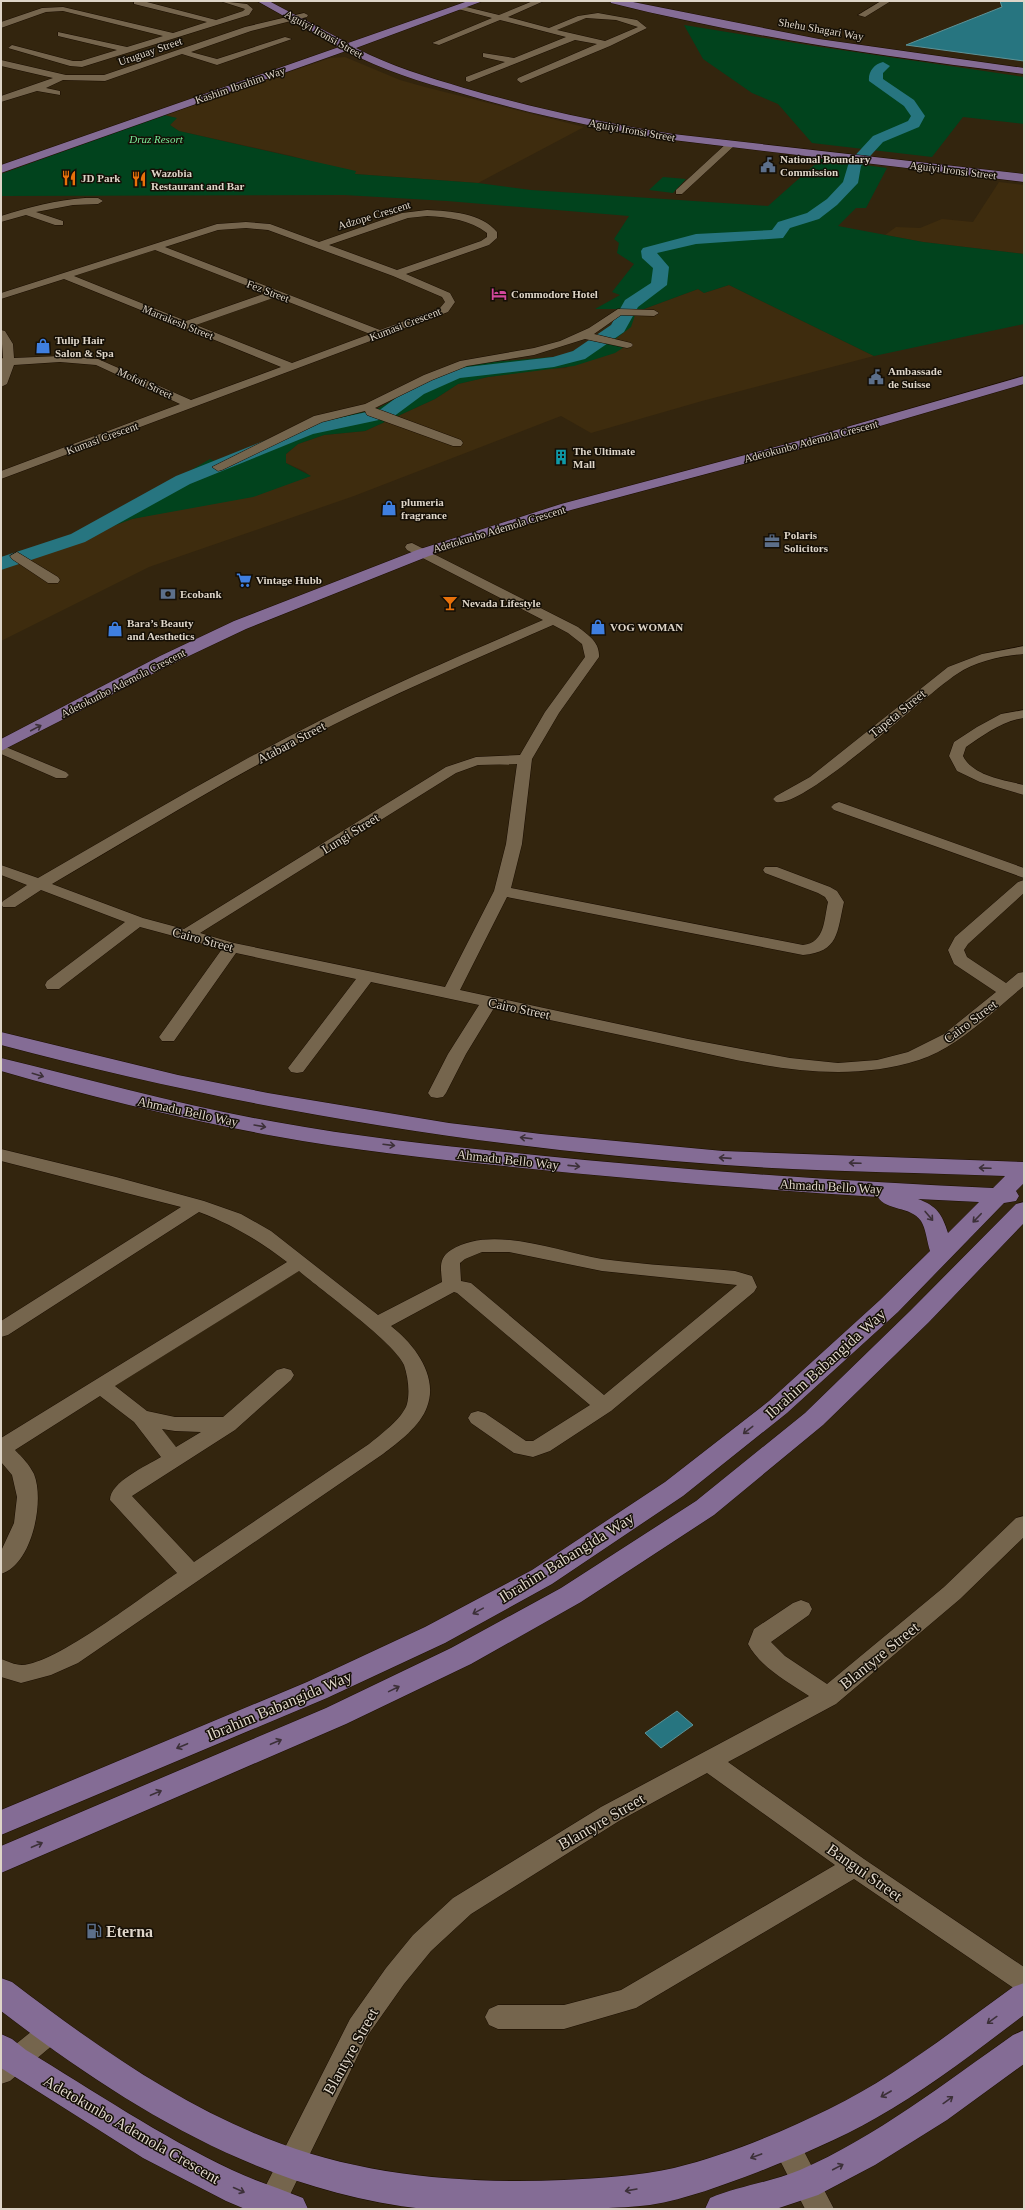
<svg xmlns="http://www.w3.org/2000/svg" width="1025" height="2210" font-family="Georgia,serif">
<rect width="100%" height="100%" fill="#33250e"/>
<g fill="#3e2c0e">
<path d="M345 57 400 80 425 87 584 127 478 183 354 174 292 156 179 131 170 125 176 118 164 115 330 58Z"/>
<path d="M999 182 1024 185V254L923 242 885 235 896 227 920 228 942 219 973 222Z"/>
<path d="M729 285 874 356 702 401 591 433 561 416 354 496 149 567 1 641V568L132 519 283 485 310 476 304 471 286 463V454L298 444 324 435 365 431 435 399 458 384 488 377 546 369 566 368 614 340 635 315 644 309 698 289 704 293Z"/>
</g>
<g fill="#01431d">
<path d="M684 25 814 46 1024 77V124L963 117 932 157 812 143 778 104 752 93 703 59Z"/>
<path d="M164 115 177 118 170 125 179 131 356 171 355 174 478 183 531 190 768 206 821 159 887 168 866 208H856L838 226 923 242 1024 254V324L874 356 729 285 704 293 698 289 644 309 635 315 631 327 614 340 627 345 615 353 574 366 488 377 458 384 435 399 365 431 324 435 298 444 286 454V463L311 476 253 497 132 519 1 568V561L77 537 210 459 214 461 323 420 349 413 371 412 446 372 470 364 564 356 617 327 624 313 622 309H595L620 295 612 292 634 264 617 253 619 243 614 239 629 216 447 201 344 195 1 196V174Z"/>
<path d="M663 177 686 179 673 193 649 190Z"/>
</g>
<g fill="#277580" stroke="#5e9296">
<path d="M1000 1H1024V61L906 45 1002 7Z"/>
<path d="M677 1711 693 1725 661 1748 645 1733Z"/>
</g>
<g fill="none" stroke-linecap="round" stroke-linejoin="round">
<path fill="#277580" fill-rule="evenodd" d="M883 62 890 66 883 73V79L914 100 925 116 919 127 883 142 861 166 858 183 837 205 819 219 790 228 783 238 696 244 657 253 669 267 667 285 638 307 624 332 585 359 554 367 460 378 424 394 393 417 313 434 190 484 85 542 1 570V557L71 534 176 476 301 426 381 409 412 386 450 369 553 357 573 351 611 325 625 300 651 283 653 268 642 258 641 251 643 248 696 234 772 230 778 222 807 213 827 199 843 182 849 162 873 136 908 121 911 116 904 106 869 81C868 72 874 64 883 62Z"/>
<g stroke="#1a0d00" stroke-width="1">
<g id="minor">
<path d="M134 1H143L216 20 243 11 245 9 220 1 247 4 253 9 249 15 82 67 70 66 8 48 12 45 73 61H81L117 50 58 36V32L127 47 163 36 63 11 46 12 1 28V22L42 8 63 7 173 33 207 22 134 4Z"/>
<path d="M533 1H544L508 17 549 28 578 16 598 13 637 20 647 28 610 46 521 83 517 80 518 78 597 44 575 40 469 82 466 81V77L505 62 483 57V53L514 58 566 37 500 20 439 45 432 43 492 18 458 9V5L499 15ZM586 18 616 20 638 27 605 41 557 30Z"/>
<path d="M881 1H891L865 17 858 15Z"/>
<path d="M304 13 308 15 307 17 251 31 191 52 217 59 285 37 292 39 217 65 182 54 105 81 63 80 46 88 60 91V95L37 91 1 102V96L53 78 1 66V60L66 75H104L245 27Z"/>
<path d="M731 141 734 142V146L682 194H676V190L728 142Z"/>
<path d="M85 198H98L103 201 98 204 73 205 36 212 63 221V225H55L26 215 1 222V216C29 207 56 200 85 198Z"/>
<path d="M427 210C450 211 482 213 497 232V238L489 245 406 274 450 293 455 302 448 312 1 479V471L180 404 96 365 60 362 14 365 7 384 1 387V359L3 358 1 330 5 331 13 344 14 358 60 356 98 359 191 400 281 367 64 279 1 299V293L217 224 246 222 270 224 319 242 402 213ZM427 216C449 217 470 220 487 233V237L481 241 397 270 329 245 408 218ZM246 228 268 230 393 276 442 297 445 302 440 308 380 330 165 247 218 230ZM155 250 266 293 186 321 74 276ZM276 297 370 334 292 363 196 325Z"/>
<path d="M618 309 654 310 659 313 654 316 621 315 594 334 631 343 633 345 631 347 627 348 585 339 534 355 467 366 432 380 375 408 461 440 463 443 461 446H453L367 415 365 411 322 422 222 470 218 471 212 467 314 416 365 404 424 375 460 361 534 348 560 341 589 328Z"/>
<path d="M412 543 578 627C588 635 600 642 599 657L559 713 532 759 522 844 511 888 803 945C825 943 824 919 828 902L825 897 818 893 765 873 763 870 765 867H777L830 887 837 891 844 902C837 932 839 952 803 955L507 897 460 990 688 1039 790 1058 838 1063 877 1060 908 1052 944 1034 996 992 954 964 948 950 955 937 1018 882 1024 880V893L968 944 964 950 967 957 1006 983 1018 973 1024 972V986C993 1011 959 1047 919 1060 835 1087 746 1062 663 1044 606 1032 550 1020 494 1008L466 1054 446 1093 443 1097 437 1098 431 1097 428 1093 448 1054 479 1005 371 982 303 1072 297 1073 291 1072 288 1068 356 979 236 953 174 1041H162L159 1037 222 949 140 927 59 989H47L45 985 47 981 125 922 41 890 15 907H3L1 904 3 901 27 885 1 875V865L38 878C132 824 225 768 323 719 395 683 469 652 543 620L407 550 405 547 407 544ZM553 625 568 633 582 644 585 657 545 712 520 755 476 757 446 767 184 929 143 918 52 884C145 830 237 773 333 725 405 689 480 657 553 625ZM517 764 506 844 494 891 445 987 234 943 200 933 456 773 478 765Z"/>
<path d="M17 552 58 577 60 580 58 583H48L12 559 10 556Z"/>
<path d="M1024 646V654C1002 656 976 661 957 674 926 694 804 809 776 802L773 799 776 796 810 777 948 667 982 654Z"/>
<path d="M1024 710V718C1002 721 984 735 966 747L963 756C973 776 1004 780 1024 785V795L980 782 957 771 949 756 954 742 977 727 1001 714Z"/>
<path d="M1 745 66 772 69 775 66 778H56L1 754Z"/>
<path d="M839 802 1024 868V878L834 810 831 807 834 804Z"/>
<path d="M1 1149 116 1177 204 1201 241 1214 271 1231 378 1315 442 1282C441 1269 438 1258 451 1250 492 1224 558 1252 602 1259 646 1265 691 1267 735 1271L752 1276 757 1287 754 1292 611 1411 550 1451 533 1457 514 1453 471 1423 468 1418 471 1413 478 1411 485 1413 526 1441H533L590 1405 457 1293 454 1292 391 1326C414 1344 439 1376 427 1407 421 1425 398 1443 383 1454L78 1663 51 1675 21 1683 1 1677V1659C7 1661 15 1665 22 1665 56 1664 145 1594 177 1573L110 1500C110 1482 146 1466 161 1457L134 1422 100 1396 15 1450C22 1457 29 1464 34 1474 45 1501 32 1565 1 1574V1551L14 1523 17 1497 12 1475 1 1462V1438L287 1262C258 1240 233 1225 199 1212L8 1335 1 1337V1321L181 1207 1 1161ZM482 1252H509L602 1271 737 1285 604 1395 471 1283 461 1281 460 1263 465 1259ZM299 1271C321 1290 395 1343 404 1365 408 1377 410 1392 407 1404 403 1418 380 1435 369 1444L194 1562 132 1496 235 1430 291 1380 294 1375 291 1370 284 1368 277 1370 223 1417H175L147 1411 115 1386ZM162 1429 175 1431 201 1432 176 1447Z"/>
<path d="M1024 1516V1537L960 1599 836 1704 728 1762 864 1859 1024 1967V1992L1015 1989 854 1879 636 2008 564 2029H498L489 2025 485 2017 489 2009 498 2005H564L621 1990 835 1865 707 1773 619 1821 471 1914 431 1951 404 1984 368 2035 283 2209H259L257 2204 261 2195 350 2019 386 1968 413 1935 453 1898 601 1807 809 1696C788 1682 760 1667 748 1644L754 1629 793 1603 801 1600 809 1603 812 1609 809 1615 771 1642 785 1656 827 1684 944 1587 1016 1518Z"/>
<path d="M51 2019 60 2023 64 2031 60 2039 10 2081 1 2084V2056L42 2023Z"/>
<path d="M786 2132 796 2136 834 2209H805L772 2145 776 2136Z"/>
</g>
</g>
<g stroke="#1a0d00" stroke-width="1">
<g id="major">
<path d="M257 1H269L348 43 468 1H483L356 48C390 66 428 77 464 88 533 108 602 123 673 134L1024 174V182L673 140C601 129 530 114 460 93 421 82 382 70 346 51L1 173V165L339 47Z"/>
<path d="M610 1H628L819 39 1024 68V74C886 57 747 37 611 3Z"/>
<path d="M1024 376V384L815 445 571 510 429 556 246 629 172 664 1 751V739L160 656 234 621 417 550 561 504 805 439Z"/>
<path d="M1 1032 178 1075 268 1093 449 1123 541 1134 723 1151 1024 1162V1183L1016 1191 1019 1196 1016 1201 1004 1203 898 1312 787 1413 683 1496 552 1584 445 1643 327 1698 1 1835V1810L307 1682 425 1627 532 1570 665 1482 769 1401 880 1300 930 1251C927 1242 926 1229 921 1221 911 1206 886 1211 878 1197 753 1189 628 1179 504 1166 427 1158 350 1150 274 1136 182 1119 91 1097 1 1071V1058C92 1080 183 1106 276 1122 358 1137 442 1146 525 1154 681 1170 837 1181 993 1188L1005 1176C912 1172 818 1172 725 1165 480 1148 238 1108 1 1045ZM918 1199 979 1202 948 1233C942 1214 937 1206 918 1199Z"/>
<path d="M1024 1202V1223L929 1322 823 1425 714 1515 581 1602 471 1664 346 1724 1 1873V1846L326 1708 451 1648 561 1588 696 1501 805 1413 911 1310 1016 1204Z"/>
<path d="M1 1978 12 1982C91 2042 173 2101 266 2138 360 2176 463 2184 564 2180 601 2178 638 2176 674 2168 727 2155 780 2133 829 2109 895 2077 953 2030 1013 1987L1024 1983V2015C976 2051 928 2089 876 2118 838 2140 798 2156 758 2172 723 2185 687 2199 650 2205 604 2210 556 2209 509 2209 481 2209 452 2210 424 2209 264 2192 126 2107 1 2011Z"/>
<path d="M1024 2030V2064L947 2120 875 2165 818 2195 776 2209H705L710 2198C739 2186 771 2182 800 2170 876 2137 946 2082 1013 2035Z"/>
<path d="M1 2034 12 2039 26 2050C94 2091 160 2136 232 2170 255 2181 279 2188 303 2198L308 2209H245L226 2201 143 2158 1 2068Z"/>
</g>
</g>
<use href="#minor" fill="#75654d" fill-rule="evenodd"/>
<use href="#major" fill="#846c95" fill-rule="evenodd"/>
</g>
<defs><path id="oneway-shaft" d="M-6 0H5M1.5-3L5.5 0L1.5 3" fill="none" stroke-width="1.6" stroke-linecap="round" stroke-linejoin="round"/></defs>
<g stroke="#3c3038">
<use href="#oneway-shaft" transform="translate(36 728) rotate(-28)"/>
<use href="#oneway-shaft" transform="translate(38 1075) rotate(17)"/>
<use href="#oneway-shaft" transform="translate(260 1126) rotate(10)"/>
<use href="#oneway-shaft" transform="translate(526 1138) rotate(-173)"/>
<use href="#oneway-shaft" transform="translate(389 1145) rotate(7)"/>
<use href="#oneway-shaft" transform="translate(725 1158) rotate(-176)"/>
<use href="#oneway-shaft" transform="translate(855 1163) rotate(-178)"/>
<use href="#oneway-shaft" transform="translate(574 1166) rotate(6)"/>
<use href="#oneway-shaft" transform="translate(985 1168) rotate(-178)"/>
<use href="#oneway-shaft" transform="translate(929 1216) rotate(50)"/>
<use href="#oneway-shaft" transform="translate(977 1218) rotate(134)"/>
<use href="#oneway-shaft" transform="translate(748 1430) rotate(142)"/>
<use href="#oneway-shaft" transform="translate(478 1611) rotate(151)"/>
<use href="#oneway-shaft" transform="translate(394 1689) rotate(-26)"/>
<use href="#oneway-shaft" transform="translate(276 1742) rotate(-23)"/>
<use href="#oneway-shaft" transform="translate(182 1746) rotate(157)"/>
<use href="#oneway-shaft" transform="translate(156 1793) rotate(-23)"/>
<use href="#oneway-shaft" transform="translate(37 1845) rotate(-23)"/>
<use href="#oneway-shaft" transform="translate(992 2020) rotate(144)"/>
<use href="#oneway-shaft" transform="translate(886 2094) rotate(150)"/>
<use href="#oneway-shaft" transform="translate(948 2100) rotate(-36)"/>
<use href="#oneway-shaft" transform="translate(756 2156) rotate(160)"/>
<use href="#oneway-shaft" transform="translate(838 2167) rotate(-28)"/>
<use href="#oneway-shaft" transform="translate(239 2190) rotate(24)"/>
<use href="#oneway-shaft" transform="translate(631 2190) rotate(170)"/>
</g>
<defs>
<g id="civic-bare" transform="scale(1.2)"><path d="M-.6-6.5H3V-4.5H.6V-3L4-1V1h2V6H-6V1h2V-1L-.6-3ZM-1.2 2.5V6h2.4V2.5Z" fill="#5c6f8a" stroke="#150f06" stroke-width="2.5" paint-order="stroke"/></g>
<g id="restaurant-bare" transform="scale(1.2)"><path d="M-5-6h1v4h1v-4h1v4h1v-4h1v5L-1.5 .5V6h-2V.5L-5-1ZM5-6V6H3V1.5H1.5Q1.5-4 5-6Z" fill="#e8710a" stroke="#150f06" stroke-width="2.5" paint-order="stroke"/></g>
<g id="hotel-bare" transform="scale(1.2)"><path d="M-6-4.5h1.5V1H6V5H4.5V3h-9V5H-6ZM-4 0a1.8 1.8 0 1 1 3.6 0ZM.5 0V-2.5h3Q6-2.5 6 0Z" fill="#d1479c" stroke="#150f06" stroke-width="2.5" paint-order="stroke"/></g>
<g id="shop-bare" transform="scale(1.2)"><path d="M-5-2.5h2.3a2.7 3.5 0 0 1 5.4 0H5L5.5 6h-11ZM-1.5-2.5h3a1.5 2.3 0 0 0-3 0Z" fill="#3f7fe0" stroke="#150f06" stroke-width="2.5" paint-order="stroke"/></g>
<g id="building-bare" transform="scale(1.2)"><path d="M-4-6H4V6H1V3H-1V6H-4ZM-2.5-4.3h1.7v1.8h-1.7ZM.8-4.3h1.7v1.8H.8ZM-2.5-1h1.7V.8h-1.7ZM.8-1h1.7V.8H.8Z" fill="#0f9aa8" stroke="#150f06" stroke-width="2.5" paint-order="stroke"/></g>
<g id="office-bare" transform="scale(1.2)"><path d="M-6-3h4V-5.5h4V-3h4V5H-6ZM-1-4.5V-3h2v-1.5ZM-6 0V1H6V0Z" fill="#5c6f8a" stroke="#150f06" stroke-width="2.5" paint-order="stroke"/></g>
<g id="supermarket-bare" transform="scale(1.2)"><path d="M-6-5.5h2.5l.6 2H6L4.5 2H-2.5L-4.4-4H-6ZM-1.5 3.2a1.3 1.3 0 1 0 .1 0ZM3 3.2a1.3 1.3 0 1 0 .1 0Z" fill="#3f7fe0" stroke="#150f06" stroke-width="2.5" paint-order="stroke"/></g>
<g id="bank-bare" transform="scale(1.2)"><path d="M-6-4H6V4H-6ZM0-2.3a2.3 2.3 0 1 0 0 4.6a2.3 2.3 0 1 0 0-4.6Z" fill="#5c6f8a" stroke="#150f06" stroke-width="2.5" paint-order="stroke"/></g>
<g id="bar-bare" transform="scale(1.2)"><path d="M-6-5H6L.8 .8V4.5H3.5V6h-7V4.5H-.8V.8Z" fill="#e8710a" stroke="#150f06" stroke-width="2.5" paint-order="stroke"/></g>
<g id="fuel-bare" transform="scale(1.2)"><path d="M-5.5-6h7V0h2V4h1.3V-2.5L3-4.5l.8-.8L6-3V5H2.5V1h-1V6h-7ZM-4.2-4.7v3.2H.2V-4.7Z" fill="#5c6f8a" stroke="#150f06" stroke-width="2.5" paint-order="stroke"/></g>
</defs>
<g fill-rule="evenodd">
<use href="#civic-bare" x="768" y="165"/>
<use href="#restaurant-bare" x="69" y="178"/>
<use href="#restaurant-bare" x="139" y="179"/>
<use href="#hotel-bare" x="499" y="294"/>
<use href="#shop-bare" x="43" y="346"/>
<use href="#civic-bare" x="876" y="377"/>
<use href="#building-bare" x="561" y="457"/>
<use href="#shop-bare" x="389" y="508"/>
<use href="#office-bare" x="772" y="541"/>
<use href="#supermarket-bare" x="244" y="580"/>
<use href="#bank-bare" x="168" y="594"/>
<use href="#bar-bare" x="450" y="603"/>
<use href="#shop-bare" x="598" y="627"/>
<use href="#shop-bare" x="115" y="629"/>
<use href="#fuel-bare" x="94" y="1931"/>
</g>
<g text-anchor="middle" stroke-width="3" stroke-linejoin="round" paint-order="stroke">
<g font-size="11" fill="#ded5c8" stroke="#150f06">
<text transform="translate(821 29) rotate(10)" y="4">Shehu Shagari Way</text>
<text transform="translate(324 34) rotate(29)" y="4">Aguiyi Ironsi Street</text>
<text transform="translate(150 51) rotate(-19)" y="4">Uruguay Street</text>
<text transform="translate(240 85) rotate(-19)" y="4">Kashim Ibrahim Way</text>
<text transform="translate(632 130) rotate(10)" y="4">Aguiyi Ironsi Street</text>
<text transform="translate(953 170) rotate(7)" y="4">Aguiyi Ironsi Street</text>
<text transform="translate(374 215) rotate(-17)" y="4">Adzope Crescent</text>
<text transform="translate(268 291) rotate(21)" y="4">Fez Street</text>
<text transform="translate(178 322) rotate(22)" y="4">Marrakesh Street</text>
<text transform="translate(405 324) rotate(-21)" y="4">Kumasi Crescent</text>
<text transform="translate(145 383) rotate(25)" y="4">Mofoti Street</text>
<text transform="translate(102 438) rotate(-20)" y="4">Kumasi Crescent</text>
<text transform="translate(811 441) rotate(-15)" y="4">Adetokunbo Ademola Crescent</text>
<text transform="translate(499 529) rotate(-17)" y="4">Adetokunbo Ademola Crescent</text>
<text transform="translate(123 683) rotate(-27)" y="4">Adetokunbo Ademola Crescent</text>
</g>
<g font-size="11" font-style="italic" fill="#7aed9b" stroke="#150f06">
<text x="156" y="143">Druz Resort</text>
</g>
<g font-size="11" font-weight="bold" fill="#ded5c8" stroke="#150f06" text-anchor="start">
<text x="780" y="163">National Boundary<tspan x="780" dy="13">Commission</tspan></text>
<text x="151" y="177">Wazobia<tspan x="151" dy="13">Restaurant and Bar</tspan></text>
<text x="81" y="182">JD Park</text>
<text x="511" y="298">Commodore Hotel</text>
<text x="55" y="344">Tulip Hair<tspan x="55" dy="13">Salon &amp; Spa</tspan></text>
<text x="888" y="375">Ambassade<tspan x="888" dy="13">de Suisse</tspan></text>
<text x="573" y="455">The Ultimate<tspan x="573" dy="13">Mall</tspan></text>
<text x="401" y="506">plumeria<tspan x="401" dy="13">fragrance</tspan></text>
<text x="784" y="539">Polaris<tspan x="784" dy="13">Solicitors</tspan></text>
<text x="256" y="584">Vintage Hubb</text>
<text x="180" y="598">Ecobank</text>
<text x="462" y="607">Nevada Lifestyle</text>
<text x="127" y="627">Bara’s Beauty<tspan x="127" dy="13">and Aesthetics</tspan></text>
<text x="610" y="631">VOG WOMAN</text>
</g>
<g font-size="13" fill="#ded5c8" stroke="#150f06">
<text transform="translate(897 713) rotate(-39)" y="5">Tapeta Street</text>
<text transform="translate(291 742) rotate(-28)" y="5">Atabara Street</text>
<text transform="translate(350 833) rotate(-32)" y="5">Lungi Street</text>
<text transform="translate(203 939) rotate(15)" y="5">Cairo Street</text>
<text transform="translate(519 1008) rotate(12)" y="5">Cairo Street</text>
<text transform="translate(970 1021) rotate(-37)" y="5">Cairo Street</text>
<text transform="translate(188 1111) rotate(12)" y="5">Ahmadu Bello Way</text>
<text transform="translate(508 1159) rotate(6)" y="5">Ahmadu Bello Way</text>
<text transform="translate(831 1186) rotate(3)" y="5">Ahmadu Bello Way</text>
</g>
<g font-size="16" fill="#ded5c8" stroke="#150f06">
<text transform="translate(825 1363) rotate(-42)" y="6">Ibrahim Babangida Way</text>
<text transform="translate(566 1557) rotate(-32)" y="6">Ibrahim Babangida Way</text>
<text transform="translate(879 1655) rotate(-39)" y="6">Blantyre Street</text>
<text transform="translate(279 1705) rotate(-23)" y="6">Ibrahim Babangida Way</text>
<text transform="translate(601 1821) rotate(-30)" y="6">Blantyre Street</text>
<text transform="translate(865 1872) rotate(35)" y="6">Bangui Street</text>
<text transform="translate(350 2051) rotate(-61)" y="6">Blantyre Street</text>
<text transform="translate(132 2129) rotate(30)" y="6">Adetokunbo Ademola Crescent</text>
</g>
<g font-size="16" font-weight="bold" fill="#ded5c8" stroke="#150f06" text-anchor="start">
<text x="106" y="1937">Eterna</text>
</g>
</g>
<rect width="1025" height="2210" fill="none" stroke="#ded5c8" stroke-width="4"/>
</svg>
